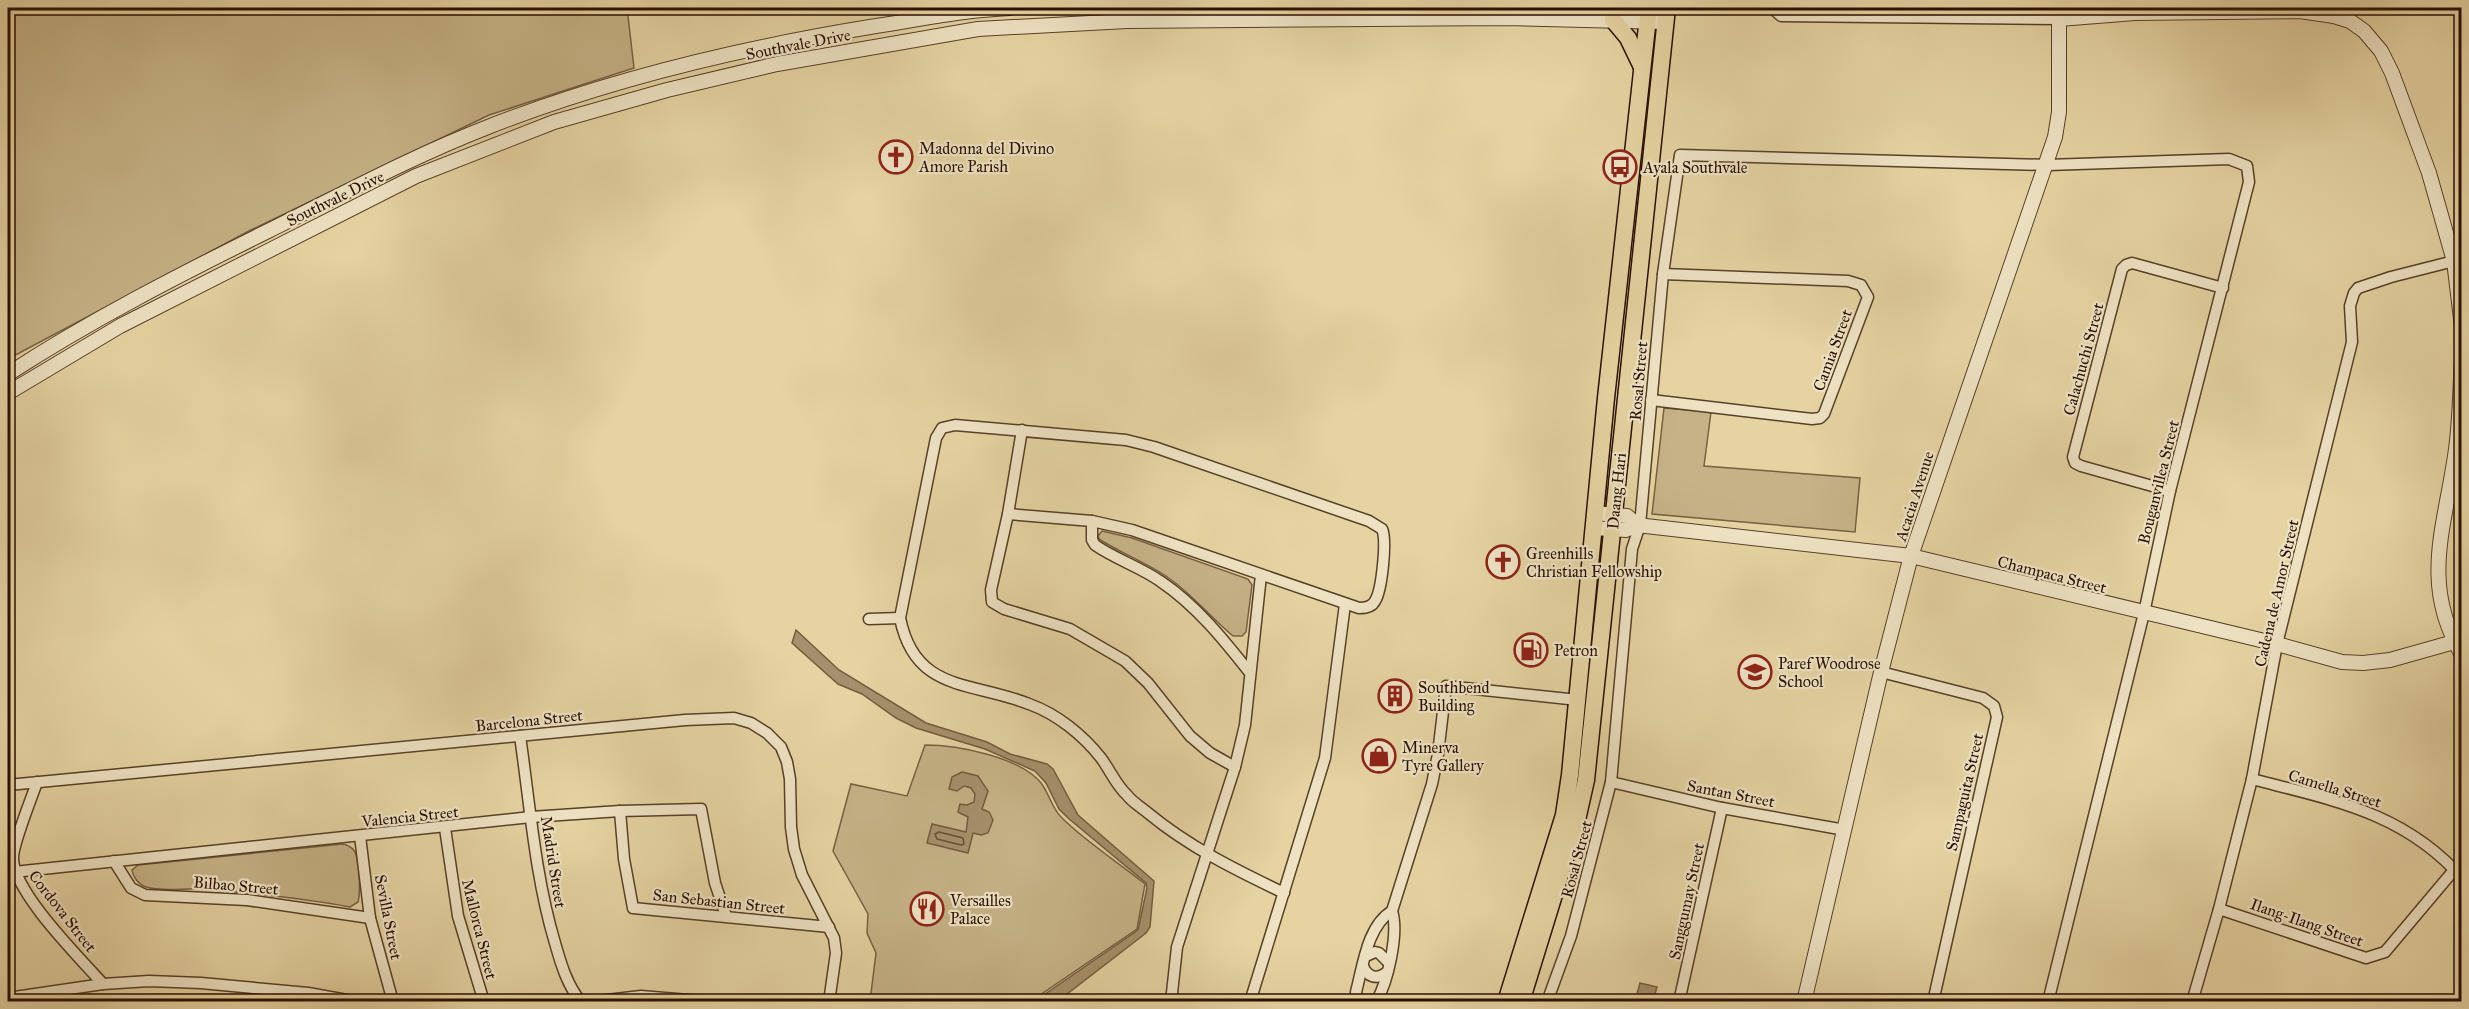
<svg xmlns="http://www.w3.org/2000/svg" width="2469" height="1009" font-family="'IM FELL Great Primer',serif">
<rect width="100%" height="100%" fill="#e5d3a2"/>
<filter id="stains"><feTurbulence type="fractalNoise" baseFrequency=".00333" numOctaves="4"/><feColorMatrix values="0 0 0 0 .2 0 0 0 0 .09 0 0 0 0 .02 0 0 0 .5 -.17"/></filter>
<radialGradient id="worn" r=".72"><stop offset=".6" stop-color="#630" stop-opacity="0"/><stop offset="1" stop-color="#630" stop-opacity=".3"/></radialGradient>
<g fill="#c5b286" stroke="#776043" stroke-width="1.5">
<path d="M8 8H627L634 68 489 115 249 231 8 359Z"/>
<path d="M1664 408 1711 412 1704 466 1860 478 1855 532 1652 514Z"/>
<path d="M1102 531 1132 538 1248 579 1252 585 1246 632 1242 636H1233C1211 618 1193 595 1170 579 1148 563 1122 554 1099 539L1098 536Z"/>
<path d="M925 745C957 745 1020 757 1041 783 1049 793 1052 809 1062 818 1085 841 1119 863 1145 884L1137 929 1031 1001H870L876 953 867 933 868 914 833 851 851 784 907 796Z"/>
<path d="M343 844C348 845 352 847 355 852 359 862 361 891 358 902L350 907C301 898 251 893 202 889 184 888 162 892 146 887 138 884 133 877 132 870L138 865Z"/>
</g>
<g fill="#a5906b" stroke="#735c40" stroke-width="1.5">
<path d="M796 630 839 670 926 723 987 742 1010 754 1047 764 1053 769 1078 815 1154 881 1150 927 1146 933 1058 1001H1035L1138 930 1147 888 1146 883 1068 818 1059 809 1046 783 1035 771 985 749 916 728 896 718 862 694 838 684 792 643Z"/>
<path d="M962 772 978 776 988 791 982 809 989 812 993 820 988 833 981 835 973 833 968 853 927 843 932 824 966 832 968 817 958 812 960 804 967 805 974 802 975 794 971 788 964 786 957 791 949 789 952 777Z"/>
<path d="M1640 983 1657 987 1653 1001H1635Z"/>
</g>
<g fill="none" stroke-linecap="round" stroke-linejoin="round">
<path stroke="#675036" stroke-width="1.5" d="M939 832 963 838 964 844 961 845 937 839 935 834Z"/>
<g stroke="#584028" stroke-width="13">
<g id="minor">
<path d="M1772 8 1781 16 2059 19"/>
<path d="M1651 400 1812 419 1820 418 1824 414 1868 297 1861 285 1848 281 1663 274"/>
<path d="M1022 430 1008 514 991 590 992 602 1004 609 1070 629 1125 661 1148 683 1190 736 1210 753 1235 767"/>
<path d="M2170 491 2081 466 2075 463 2073 457 2122 269 2126 265 2132 263 2223 288"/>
<path d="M1008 514 1092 521 1132 530 1359 608C1365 608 1372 607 1375 601 1382 590 1387 540 1382 529L1369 521 1154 447 1126 440 955 425 942 428 936 438 900 618C915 693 972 681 1029 704 1057 714 1083 735 1101 758 1110 770 1116 785 1127 795 1132 802 1141 807 1148 813 1189 847 1236 870 1284 893"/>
<path d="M1092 521V540L1095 545C1115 559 1140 567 1160 581 1196 605 1224 640 1250 673"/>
<path d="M869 619 900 618"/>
<path d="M1881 672 1983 698 1994 706 1997 717 1933 1002"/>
<path d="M520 736C530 805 535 876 555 943 561 964 567 985 581 1002"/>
<path d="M2252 779C2332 800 2404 812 2462 878"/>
<path d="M37 782C31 800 14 841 13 857 12 891 80 958 103 984"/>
<path d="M1611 782 1722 808 1845 830"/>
<path d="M8 785 685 720 734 718 751 723 767 733 781 747 787 762 790 779 791 827 794 849 802 875 834 938 836 953 829 1002"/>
<path d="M620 811 624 859 633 908 829 927"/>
<path d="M445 828 458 916 484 1002"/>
<path d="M360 836 370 918 393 1002"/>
<path d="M114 861 131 888 145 895 247 900 370 918"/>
<path d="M14 872 531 817 620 811 701 809 715 883 726 916"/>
<path d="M2219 909 2366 958 2385 952 2454 870"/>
<path d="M1366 956 1375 952 1379 953 1389 963"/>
<path d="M1363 966C1367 977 1377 980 1386 973"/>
<path d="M8 998 103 984 149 981 201 983 308 993 358 1002"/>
<path d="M590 1002 641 996 712 1002"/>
<path d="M1171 1002 1177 947 1235 767 1245 725 1261 575"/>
<path d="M1250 1002 1325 758 1345 604"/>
<path d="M1357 1002 1356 992C1363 966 1367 926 1392 911"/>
<path d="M1376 1002C1388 982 1399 933 1392 911L1432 784 1438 754 1446 686 1578 700"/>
<path d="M1547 1002 1571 936 1611 782 1632 549 1640 525 1663 274 1680 155 2047 165 2229 159 2247 166 2249 182 2170 491 2144 613 2048 1002"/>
<path d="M1679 1002 1722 808"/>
<path d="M2192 1002 2219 909 2252 779 2277 644 2352 342 2350 306 2354 293 2358 288 2391 277 2454 261"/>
</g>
</g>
<g stroke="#584028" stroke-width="16">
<g id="tertiary">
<path d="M2059 19 2135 13 2300 11 2334 16 2350 21 2364 31 2381 51 2392 73 2429 173 2454 261 2462 327"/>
<path d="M2462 361C2460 390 2460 420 2456 449 2446 525 2419 582 2462 655"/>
<path d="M8 374C91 320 179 275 268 231 341 195 413 156 488 127 610 79 741 48 870 27 916 20 963 10 1010 8"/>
<path d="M8 393 120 326 416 176 554 122 667 90 777 64 978 29 1127 21 1505 18 1665 22"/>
<path d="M1595 513 1627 516 1637 525"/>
<path d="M1594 528 1626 530 1637 525 1911 556 2277 644 2342 662 2363 663 2390 660 2454 642"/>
<path d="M1804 1002 1881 672 1911 556 2055 137 2059 112V8"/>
</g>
</g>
<g stroke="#290f00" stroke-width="19">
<g id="primary">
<path d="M1613 20 1628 38 1642 67"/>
<path d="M1506 1002 1564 815 1570 775 1606 398 1649 8"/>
<path d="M1521 1002 1577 820 1586 780 1667 8"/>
</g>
</g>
<use href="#minor" stroke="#eee2c3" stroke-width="10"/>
<use href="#tertiary" stroke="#eee2c3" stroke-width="14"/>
<use href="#primary" stroke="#e5d3a2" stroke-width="16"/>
</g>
<defs>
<g id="church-ring" transform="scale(1.725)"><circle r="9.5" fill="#eee2c3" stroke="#8f2418" stroke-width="1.5"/><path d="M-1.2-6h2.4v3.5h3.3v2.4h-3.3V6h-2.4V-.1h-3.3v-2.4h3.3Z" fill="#8f2418"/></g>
<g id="bus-ring" transform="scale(1.725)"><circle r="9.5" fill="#eee2c3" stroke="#8f2418" stroke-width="1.5"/><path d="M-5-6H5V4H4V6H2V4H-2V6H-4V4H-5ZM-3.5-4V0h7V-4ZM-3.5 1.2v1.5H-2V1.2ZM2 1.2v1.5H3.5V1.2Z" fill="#8f2418"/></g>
<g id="fuel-ring" transform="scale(1.725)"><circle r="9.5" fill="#eee2c3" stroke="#8f2418" stroke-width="1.5"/><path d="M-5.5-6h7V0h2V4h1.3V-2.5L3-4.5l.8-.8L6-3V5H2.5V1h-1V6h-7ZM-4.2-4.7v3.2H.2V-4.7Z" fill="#8f2418"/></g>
<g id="school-ring" transform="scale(1.725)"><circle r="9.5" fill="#eee2c3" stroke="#8f2418" stroke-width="1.5"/><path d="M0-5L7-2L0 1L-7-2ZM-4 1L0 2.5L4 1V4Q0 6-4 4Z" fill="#8f2418"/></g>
<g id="building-ring" transform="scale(1.725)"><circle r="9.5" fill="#eee2c3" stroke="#8f2418" stroke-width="1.5"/><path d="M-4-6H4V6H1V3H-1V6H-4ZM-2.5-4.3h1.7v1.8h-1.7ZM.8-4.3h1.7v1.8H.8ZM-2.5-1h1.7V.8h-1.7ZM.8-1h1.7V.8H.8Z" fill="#8f2418"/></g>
<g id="shop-ring" transform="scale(1.725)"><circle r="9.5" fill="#eee2c3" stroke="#8f2418" stroke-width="1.5"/><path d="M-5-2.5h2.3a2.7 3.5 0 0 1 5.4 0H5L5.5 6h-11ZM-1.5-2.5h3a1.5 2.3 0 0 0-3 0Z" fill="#8f2418"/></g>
<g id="restaurant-ring" transform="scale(1.725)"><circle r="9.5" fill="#eee2c3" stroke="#8f2418" stroke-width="1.5"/><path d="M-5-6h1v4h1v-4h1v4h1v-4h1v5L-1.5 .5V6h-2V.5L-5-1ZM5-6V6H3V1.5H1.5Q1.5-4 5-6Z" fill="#8f2418"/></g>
</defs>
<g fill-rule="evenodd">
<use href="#church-ring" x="896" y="157"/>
<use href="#bus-ring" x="1620" y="167"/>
<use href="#church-ring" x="1503" y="562"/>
<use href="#fuel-ring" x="1531" y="650"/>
<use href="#school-ring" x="1755" y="672"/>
<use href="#building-ring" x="1395" y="696"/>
<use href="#shop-ring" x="1379" y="756"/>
<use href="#restaurant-ring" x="927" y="909"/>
</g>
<g text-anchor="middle" stroke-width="4.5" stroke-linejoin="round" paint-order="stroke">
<g font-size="16" fill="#290f00" stroke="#eee2c3">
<text transform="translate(798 44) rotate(-11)" y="6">Southvale Drive</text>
<text transform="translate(335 198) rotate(-26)" y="6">Southvale Drive</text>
<text transform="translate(1832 350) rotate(-70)" y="6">Camia Street</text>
<text transform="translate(2083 359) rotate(-75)" y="6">Calachuchi Street</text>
<text transform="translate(1638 381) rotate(-85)" y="6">Rosal Street</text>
<text transform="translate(2158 482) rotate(-76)" y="6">Bouganvillea Street</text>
<text transform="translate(1616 491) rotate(-84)" y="6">Daang Hari</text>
<text transform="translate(1914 496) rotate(-72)" y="6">Acacia Avenue</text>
<text transform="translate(2052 574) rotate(14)" y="6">Champaca Street</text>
<text transform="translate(2276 593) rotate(-77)" y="6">Cadena de Amor Street</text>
<text transform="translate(529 720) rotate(-6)" y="6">Barcelona Street</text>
<text transform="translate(2335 788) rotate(17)" y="6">Camella Street</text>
<text transform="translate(1964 792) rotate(-77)" y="6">Sampaguita Street</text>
<text transform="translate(1731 793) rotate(11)" y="6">Santan Street</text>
<text transform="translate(410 816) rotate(-6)" y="6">Valencia Street</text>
<text transform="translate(1576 859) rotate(-75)" y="6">Rosal Street</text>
<text transform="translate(554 862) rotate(81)" y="6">Madrid Street</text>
<text transform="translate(236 885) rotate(5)" y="6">Bilbao Street</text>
<text transform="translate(719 901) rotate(6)" y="6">San Sebastian Street</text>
<text transform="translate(1686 901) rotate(-78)" y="6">Sanggumay Street</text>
<text transform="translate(63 911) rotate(52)" y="6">Cordova Street</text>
<text transform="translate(389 917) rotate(79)" y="6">Sevilla Street</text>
<text transform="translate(2307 922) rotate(19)" y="6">Ilang-Ilang Street</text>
<text transform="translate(480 929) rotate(76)" y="6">Mallorca Street</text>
</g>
<g font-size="16" fill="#290f00" stroke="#eee2c3" text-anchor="start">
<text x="919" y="154">Madonna del Divino<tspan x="919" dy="18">Amore Parish</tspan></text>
<text x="1643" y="173">Ayala Southvale</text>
<text x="1526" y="559">Greenhills<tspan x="1526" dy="18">Christian Fellowship</tspan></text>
<text x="1554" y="656">Petron</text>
<text x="1778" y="669">Paref Woodrose<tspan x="1778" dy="18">School</tspan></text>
<text x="1418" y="693">Southbend<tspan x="1418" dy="18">Building</tspan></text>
<text x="1402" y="753">Minerva<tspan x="1402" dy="18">Tyre Gallery</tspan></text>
<text x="950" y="906">Versailles<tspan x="950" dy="18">Palace</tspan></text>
</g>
</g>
<rect width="2469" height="1009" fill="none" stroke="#e5d3a2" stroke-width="30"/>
<rect x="9" y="9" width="2451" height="991" fill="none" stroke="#290f00" stroke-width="3"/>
<rect x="15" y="15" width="2439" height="979" fill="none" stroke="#290f00" stroke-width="1.5"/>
<rect width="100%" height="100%" filter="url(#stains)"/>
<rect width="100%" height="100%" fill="url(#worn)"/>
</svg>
